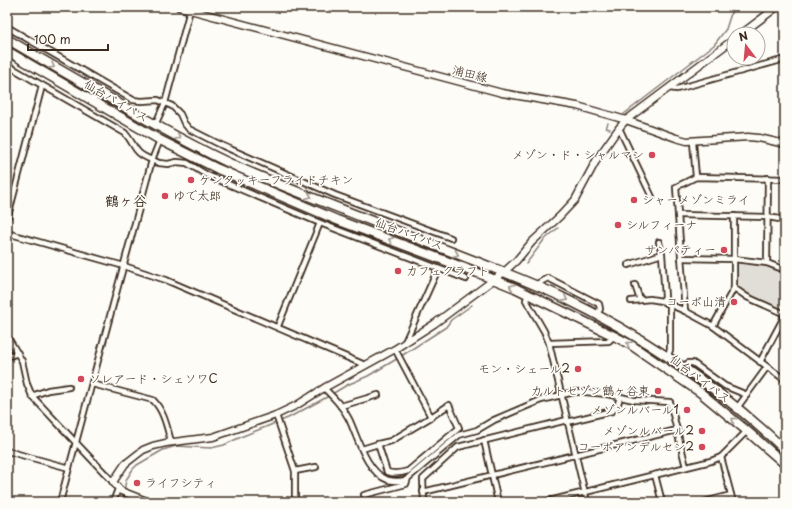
<svg xmlns="http://www.w3.org/2000/svg" width="792" height="509" font-family="'Playpen Sans','Klee One',sans-serif">
<rect width="100%" height="100%" fill="#fdfcf7"/>
<filter id="ink" filterUnits="userSpaceOnUse"><feTurbulence type="fractalNoise" baseFrequency=".025" numOctaves="2"/><feDisplacementMap in="SourceGraphic" scale="8" xChannelSelector="R" yChannelSelector="G"/><feConvolveMatrix kernelMatrix="1 2 1 2 8 2 1 2 1" color-interpolation-filters="sRGB"/></filter>
<g filter="url(#ink)">
<path fill="#e1ded7" stroke="#8e847a" d="M737 262 764 265 785 273 784 311H782L748 294 736 287 735 264Z"/>
<g fill="none" stroke-linecap="round" stroke-linejoin="round">
<g stroke="#887d74" stroke-width="1.5">
<path d="M624 114 714 45 726 29 733 7"/>
<path d="M608 123 606 128 610 129"/>
<path d="M526 264 544 240 558 228"/>
<path d="M332 394 347 385 368 376 395 360 446 327 451 320 472 305"/>
<path d="M124 491 126 480 133 469 137 465 163 450 176 446 211 448 224 445 243 436 288 418 329 396"/>
<path d="M121 502 124 495"/>
</g>
<g stroke="#3b2a1e" stroke-width="8">
<g id="minor">
<path d="M7 27 133 100 141 101 158 100 172 106 180 114 184 123 189 129 223 146 335 195 451 238"/>
<path d="M7 65 125 133C137 147 132 152 152 160L160 140"/>
<path d="M669 88 677 89 785 59"/>
<path d="M155 125 165 103 190 10"/>
<path d="M619 128 652 197"/>
<path d="M693 142 696 177"/>
<path d="M678 215 768 217 785 220"/>
<path d="M7 220 42 86"/>
<path d="M7 233 124 266 166 280 365 365"/>
<path d="M659 242 662 254 665 297 662 301"/>
<path d="M681 258 734 259 767 263 785 270"/>
<path d="M767 263 768 178"/>
<path d="M628 265 662 254"/>
<path d="M535 285 548 278 599 304 600 309 597 315"/>
<path d="M635 285 640 300"/>
<path d="M734 288 747 297 785 314"/>
<path d="M528 294 526 300 544 331 549 343 587 502"/>
<path d="M631 301 650 299 662 301 685 311 713 326 785 380"/>
<path d="M685 311 676 187 696 177 785 179"/>
<path d="M278 326 320 223"/>
<path d="M713 326 734 288V216"/>
<path d="M7 336 22 361 27 384 32 396 113 482"/>
<path d="M405 342 438 269"/>
<path d="M549 343 609 341 614 336"/>
<path d="M395 349 431 417 391 441 378 444 387 472C394 474 402 473 408 471L459 428 449 405 431 417"/>
<path d="M7 357 18 353"/>
<path d="M667 357 670 350V304"/>
<path d="M760 362 785 315"/>
<path d="M682 367 688 363H693L725 386 747 395"/>
<path d="M92 384 153 400C164 411 167 427 171 442"/>
<path d="M324 388C334 398 343 407 349 419 358 438 366 472 388 480 393 481 401 481 406 480"/>
<path d="M32 396 48 390 69 387"/>
<path d="M341 406 378 395"/>
<path d="M737 408 767 367"/>
<path d="M276 415 295 471V502"/>
<path d="M567 422 612 411 617 407 620 397"/>
<path d="M484 440 498 502"/>
<path d="M362 449 378 444"/>
<path d="M7 451 69 468 152 160 159 163 168 164 177 162 187 163 207 175 320 223 466 279"/>
<path d="M721 457 733 502"/>
<path d="M295 471 316 467"/>
<path d="M655 475 662 502"/>
<path d="M423 492 677 430"/>
<path d="M364 495 406 484 408 478 459 435 477 430 494 420 541 400 574 392H585L607 394 634 400 670 402 686 467"/>
<path d="M60 502 69 468"/>
<path d="M113 502 118 489"/>
<path d="M424 502 423 479 458 447 567 420"/>
<path d="M545 502 711 461 721 457 747 431"/>
<path d="M704 502 731 495"/>
</g>
</g>
<g stroke="#3b2a1e" stroke-width="9">
<g id="tertiary">
<path d="M179 7 502 93 577 106 626 120 676 138 687 141 748 137 759 138 785 144"/>
<path d="M741 34 777 7"/>
<path d="M149 502 121 491 113 482 125 464 143 450 153 446 166 443 213 437 276 415 297 405 324 388 395 349 434 324 504 272 516 261 532 242 560 216 575 200 597 159 619 128 626 120 734 39"/>
</g>
</g>
<g stroke="#3b2a1e" stroke-width="11">
<g id="trunk">
<path d="M7 39C41 59 76 79 111 99 153 124 196 148 240 168 306 196 372 221 439 247 480 263 522 278 562 297 643 336 720 388 785 450"/>
<path d="M7 51 160 140 218 169 337 220 478 273 515 288 614 336 631 345 701 393 747 431 785 464"/>
</g>
</g>
<use href="#minor" stroke="#fdfcf7" stroke-width="4.5"/>
<use href="#tertiary" stroke="#fdfcf7" stroke-width="6"/>
<use href="#trunk" stroke="#fdfcf7" stroke-width="8"/>
</g>
<defs><path id="oneway-chevron" d="M-2-3.5L2.5 0L-2 3.5" fill="none" stroke-width="1.6" stroke-linecap="round" stroke-linejoin="round"/></defs>
<g stroke="#9c938a">
<use href="#oneway-chevron" transform="translate(52 66) rotate(30)"/>
<use href="#oneway-chevron" transform="translate(178 137) rotate(27)"/>
<use href="#oneway-chevron" transform="translate(309 196) rotate(23)"/>
<use href="#oneway-chevron" transform="translate(391 240) rotate(-160)"/>
<use href="#oneway-chevron" transform="translate(456 254) rotate(21)"/>
<use href="#oneway-chevron" transform="translate(512 287) rotate(-158)"/>
<use href="#oneway-chevron" transform="translate(565 299) rotate(26)"/>
<use href="#oneway-chevron" transform="translate(629 344) rotate(-150)"/>
<use href="#oneway-chevron" transform="translate(734 420) rotate(-141)"/>
</g>
</g>
<g fill="#d1495b" stroke="#fdfcf7" stroke-width="1.5">
<circle cx="652" cy="155" r="4"/>
<circle cx="191" cy="180" r="4"/>
<circle cx="165" cy="196" r="4"/>
<circle cx="634" cy="200" r="4"/>
<circle cx="618" cy="225" r="4"/>
<circle cx="724" cy="250" r="4"/>
<circle cx="398" cy="271" r="4"/>
<circle cx="734" cy="302" r="4"/>
<circle cx="578" cy="369" r="4"/>
<circle cx="81" cy="379" r="4"/>
<circle cx="658" cy="391" r="4"/>
<circle cx="687" cy="410" r="4"/>
<circle cx="702" cy="431" r="4"/>
<circle cx="702" cy="447" r="4"/>
<circle cx="137" cy="483" r="4"/>
</g>
<g text-anchor="middle" stroke-width="3.5" stroke-linejoin="round" paint-order="stroke">
<g font-size="12" fill="#3b2a1e" stroke="#fdfcf7">
<text transform="translate(470 74) rotate(14)" y="4">浦田線</text>
<text transform="translate(116 101) rotate(30)" y="4">仙台バイパス</text>
<text transform="translate(409 234) rotate(20)" y="4">仙台バイパス</text>
<text transform="translate(700 379) rotate(37)" y="4">仙台バイパス</text>
</g>
<g font-size="12" fill="#3b2a1e" stroke="#fdfcf7" text-anchor="end">
<text x="644" y="159">メゾン・ド・シャルマン</text>
<text x="199" y="184" text-anchor="start">ケンタッキーフライドチキン</text>
<text x="173" y="200" text-anchor="start">ゆで太郎</text>
<text x="642" y="204" text-anchor="start">シャーメゾンミライ</text>
<text x="626" y="229" text-anchor="start">シルフィーナ</text>
<text x="716" y="254">サンパティー</text>
<text x="406" y="275" text-anchor="start">カフェクラフト</text>
<text x="726" y="306">コーポ山清</text>
<text x="570" y="373">モン・シェール2</text>
<text x="89" y="383" text-anchor="start">ソレアード・シェソワC</text>
<text x="650" y="395">カルトセゾン鶴ヶ谷東</text>
<text x="679" y="414">メゾンルバール1</text>
<text x="694" y="435">メゾンルバール2</text>
<text x="694" y="451">コーポアンデルセン2</text>
<text x="145" y="487" text-anchor="start">ライフシティ</text>
</g>
<g font-size="14" font-weight="bold" fill="#3b2a1e" stroke="#fdfcf7">
<text x="126" y="206">鶴ヶ谷</text>
</g>
</g>
<rect width="792" height="509" fill="none" stroke="#fdfcf7" stroke-width="24"/>
<rect x="12" y="12" width="768" height="485" fill="none" stroke="#3b2a1e" stroke-width="1.5" filter="url(#ink)"/>
<g transform="translate(746 46) rotate(344)"><circle r="19" fill="#fdfcf7" stroke="#afa8a0"/>
<path d="M0-3L7 15L0 10L-7 15Z" fill="#d1495b"/>
<text y="-6" font-size="11" font-weight="bold" text-anchor="middle" fill="#3b2a1e">N</text>
</g>
<path d="M28 44v6h80v-6" fill="none" stroke="#3b2a1e" stroke-width="2"/>
<text x="34" y="44" font-size="12" fill="#3b2a1e" stroke="#fdfcf7" stroke-width="3" paint-order="stroke">100 m</text>
</svg>
